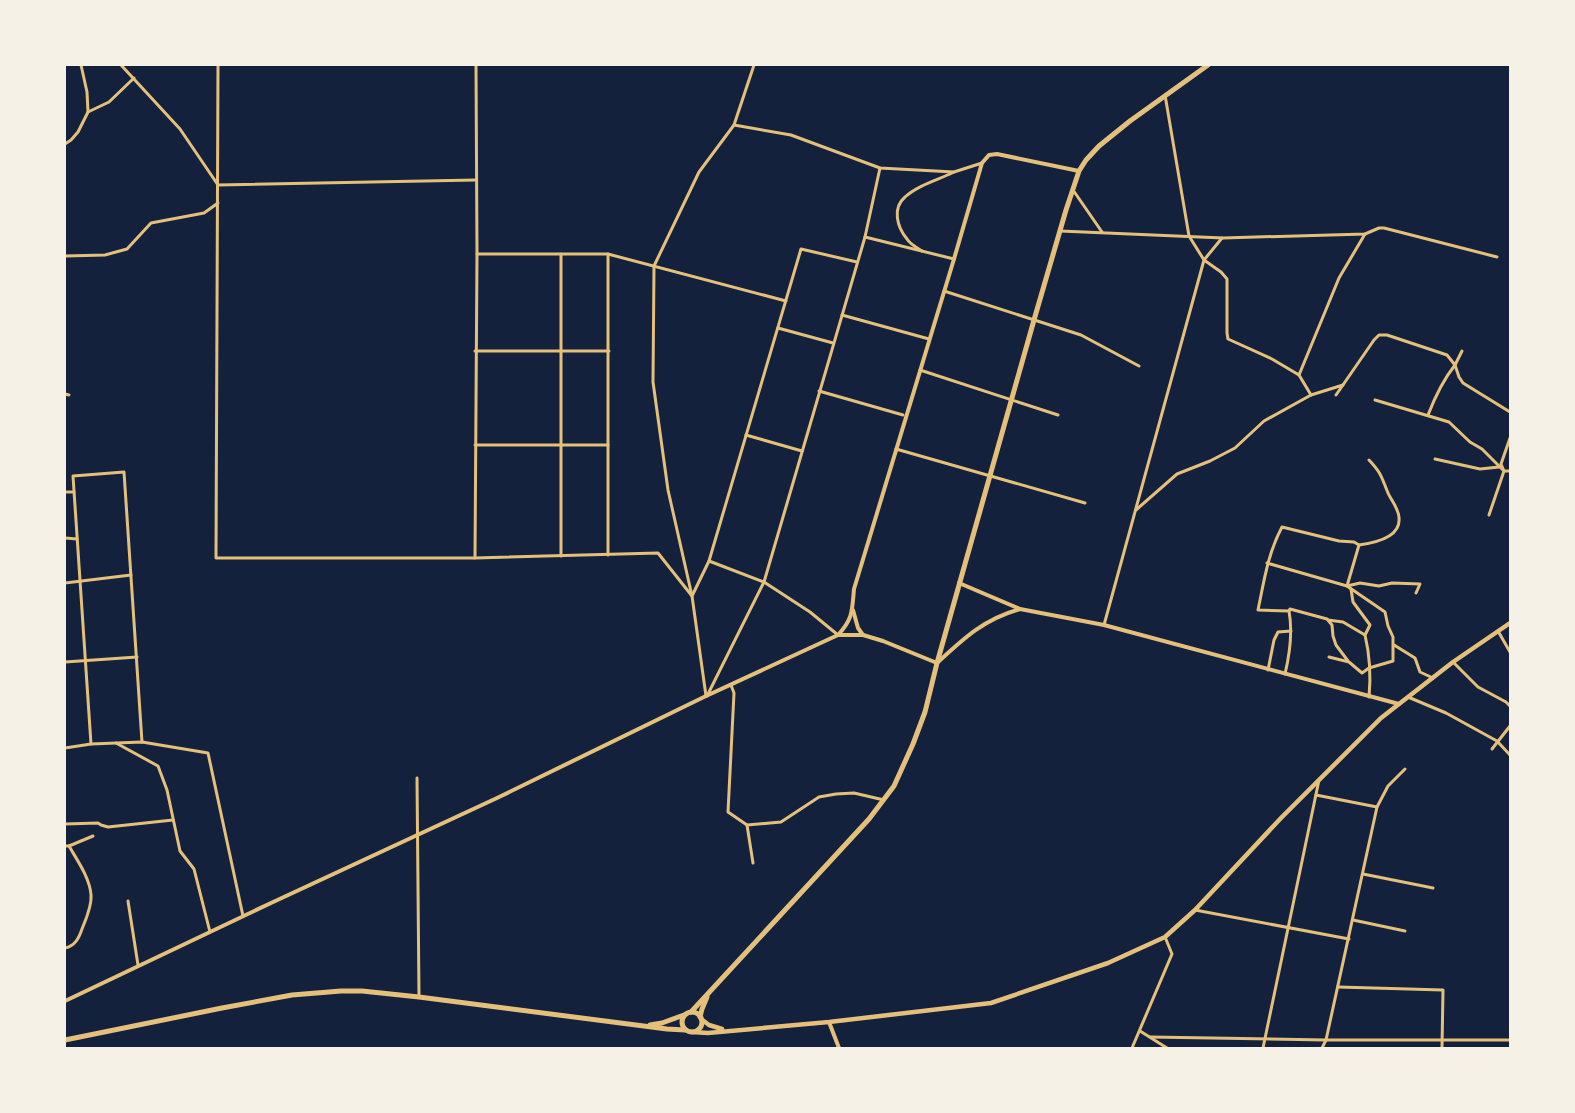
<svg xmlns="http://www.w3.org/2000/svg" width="1575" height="1113" font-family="'Open Sans',sans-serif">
<rect width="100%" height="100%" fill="#14213d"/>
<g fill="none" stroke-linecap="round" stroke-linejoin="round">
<g stroke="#e5c07b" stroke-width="3">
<path d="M121 65 180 129 218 185 476 180"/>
<path d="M218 65 216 558H475L658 553 692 596 709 561 801 249 857 262"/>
<path d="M88 112 109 102 134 78"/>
<path d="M734 125 754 65"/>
<path d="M65 144 71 140 78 132 88 112 87 92 81 65"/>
<path d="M1073 190 1102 232"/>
<path d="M1060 231 1223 238 1365 234 1379 228H1384L1497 257"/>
<path d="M865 237 954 259"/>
<path d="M1222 238 1204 260 1221 272 1227 279V333L1228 339 1272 359 1299 375 1311 395"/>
<path d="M922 251C917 248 910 244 907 239 897 227 892 208 905 197 918 185 938 180 954 172"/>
<path d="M477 254H608L786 301"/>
<path d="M561 254V556"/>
<path d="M608 254V555"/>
<path d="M65 256 105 255 127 249 151 223 204 213 218 203"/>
<path d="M944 291 1081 335 1139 366"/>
<path d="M842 315 929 339"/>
<path d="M778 328 833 343"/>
<path d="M475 351H609"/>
<path d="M1455 365 1459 377 1463 383 1510 412"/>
<path d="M920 370 1058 415"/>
<path d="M1299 375 1339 278 1365 234"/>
<path d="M819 391 903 415"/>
<path d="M65 394 69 395"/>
<path d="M1336 395 1374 340 1379 335H1387L1447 355 1455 365 1462 351"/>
<path d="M1375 400 1449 422 1470 442 1482 449 1504 471H1510"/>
<path d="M1428 415C1435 397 1443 380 1455 365"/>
<path d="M746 435 802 451"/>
<path d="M475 445H608"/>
<path d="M896 449 1085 503"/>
<path d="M1435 459 1480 469 1499 467"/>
<path d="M65 492H74"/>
<path d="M1136 510 1177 474 1210 461 1235 448 1264 421 1311 395 1343 385"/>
<path d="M1489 515 1504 471 1501 464 1510 438"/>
<path d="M65 538 77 539"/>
<path d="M1359 545 1347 586 1360 583 1379 586 1392 583 1420 584 1416 593"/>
<path d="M475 558 477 254 476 65"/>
<path d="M709 561 764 582 810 612 838 635"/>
<path d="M1267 563 1347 586 1385 612 1388 626 1393 637V661L1369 668 1362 673 1349 662 1329 657"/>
<path d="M65 583 131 575"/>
<path d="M1351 589 1353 602 1370 625 1365 635"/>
<path d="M1289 611 1290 609 1327 619 1332 625 1333 636 1336 645 1348 661"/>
<path d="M1328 620 1343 622 1365 635C1370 656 1371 676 1369 697"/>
<path d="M1104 625 1204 260 1189 236 1165 95"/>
<path d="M1498 631 1510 652"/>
<path d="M1394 645 1415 658 1420 672 1433 678"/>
<path d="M65 662 137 657"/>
<path d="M1453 662 1478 687 1506 702 1510 706"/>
<path d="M1268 670 1274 640 1278 632 1291 631"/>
<path d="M1285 674C1290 653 1293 633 1289 611L1258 610C1264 581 1268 553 1282 527L1339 541 1354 542 1359 545C1374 543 1401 538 1399 518 1399 509 1391 500 1388 493 1381 476 1382 474 1369 460"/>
<path d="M731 685 734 693 728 812 747 825 781 822 819 797 836 794 854 793 884 800"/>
<path d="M706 696 692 596 668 490 653 382 654 266 699 172 734 125 791 135 880 168 954 172 982 163"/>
<path d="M707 696 764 582 865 237 880 168"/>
<path d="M1408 697 1446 713 1497 741 1510 755"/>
<path d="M116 743 158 766 167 790 180 851 194 869 210 932"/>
<path d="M91 744 73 476 124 472 142 742"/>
<path d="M65 748 91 744 142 742 208 753 243 916"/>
<path d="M1492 749 1510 726"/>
<path d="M417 778 419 997"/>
<path d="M1316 795 1377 807"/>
<path d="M65 824 98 823 101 825 108 827 173 820"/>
<path d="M747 825 753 863"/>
<path d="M65 846H69C77 860 90 878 91 895 92 906 86 919 82 929 79 938 75 946 65 948"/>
<path d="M69 846 93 836"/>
<path d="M1363 874 1433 888"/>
<path d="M128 901 138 965"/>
<path d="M1195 910 1349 939"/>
<path d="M1353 920 1405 931"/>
<path d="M1338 987 1443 990 1442 1048"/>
<path d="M1140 1031 1167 1048"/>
<path d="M1150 1037 1326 1040H1510"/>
<path d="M1132 1048 1172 954 1165 937"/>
<path d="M1263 1048 1319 780"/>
<path d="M1322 1048 1326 1040 1377 807 1388 786 1405 769"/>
</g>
<g stroke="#e5c07b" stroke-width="4">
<path d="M959 583 1020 609 1104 625 1399 704"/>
<path d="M853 610 858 628 863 635"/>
<path d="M838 635H863L883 641 937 663C964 638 984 619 1020 609"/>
<path d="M65 1001 271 903 497 798 706 696 838 635C853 619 852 611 854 589L954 259 982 163 989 155 997 154 1079 171"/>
<path d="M829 1022 839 1048"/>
</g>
<g stroke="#e5c07b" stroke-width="4.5">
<path d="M701 1019 709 1025 722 1029"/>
<path d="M692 1032 708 1033 829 1022 991 1003 1108 963 1165 937 1195 910 1281 818 1381 718 1453 662 1510 623"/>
</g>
<g stroke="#e5c07b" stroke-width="5">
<path d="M691 1012 869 819 894 786 913 744 925 712 937 663 1034 320 1066 210 1079 171 1086 160 1099 146 1130 121 1208 65"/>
<circle cx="692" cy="1022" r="10"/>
<path d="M700 1017 702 1009 707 997"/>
<path d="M650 1025 662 1023 684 1015"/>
<path d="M65 1040 222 1008 292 995 341 991H362L419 997 667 1029 685 1030"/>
</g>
</g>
<rect width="1575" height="1113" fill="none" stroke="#f6f1e7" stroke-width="132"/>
</svg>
